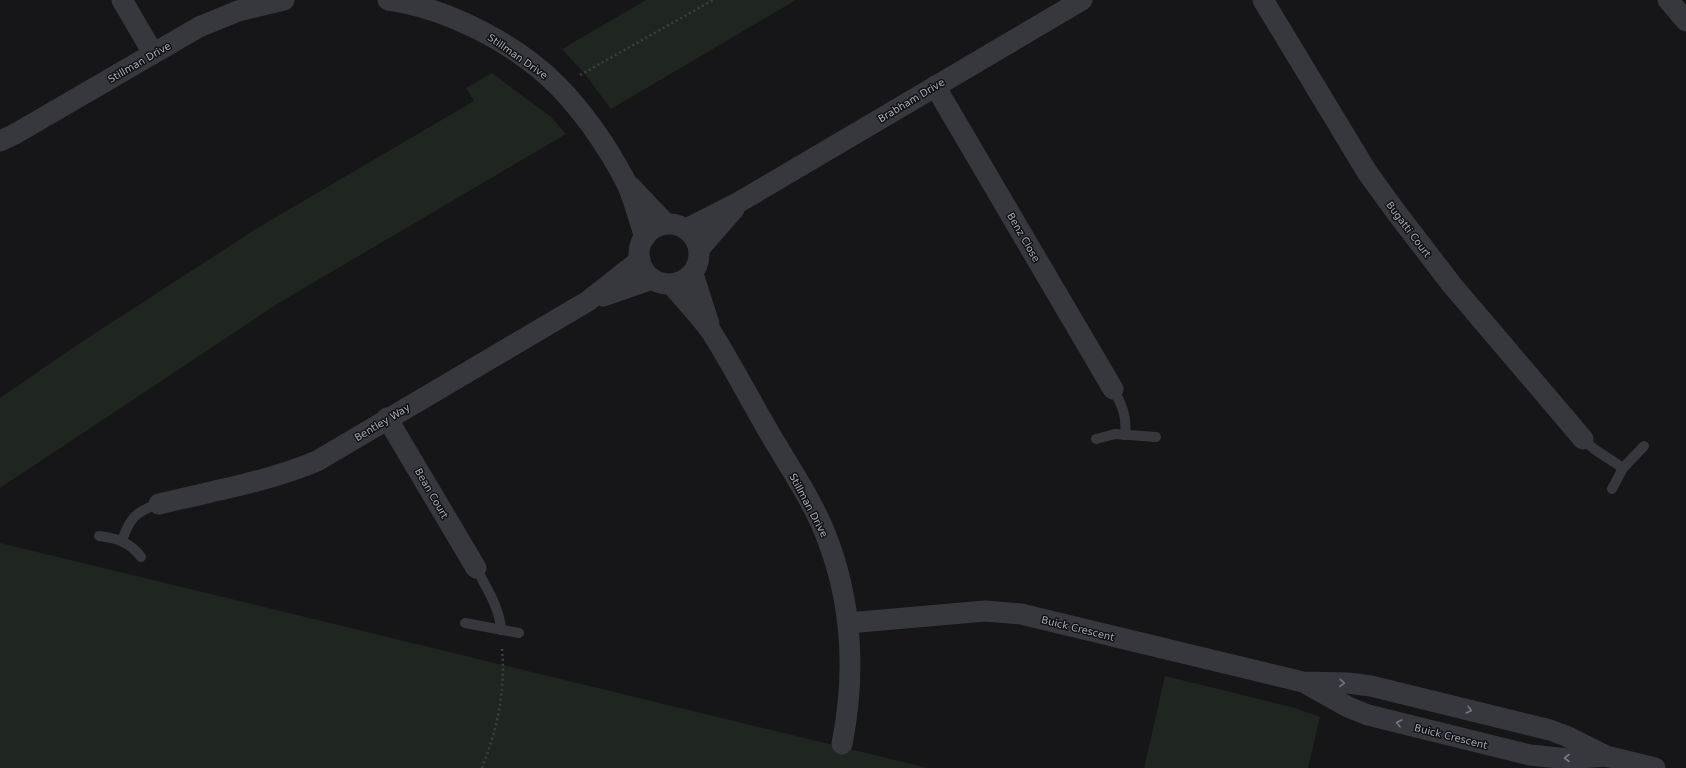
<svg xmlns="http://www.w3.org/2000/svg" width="1686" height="768" font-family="'DejaVu Sans',sans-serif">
<rect width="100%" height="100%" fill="#161618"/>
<g fill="#1e261f">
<path d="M646 0H796L611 109 584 73 562 49Z"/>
<path d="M492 73 551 117 566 134 277 304 0 488V398L80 343 259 227 474 101 466 88Z"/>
<path d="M0 543 928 768H0Z"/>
<path d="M1165 676 1295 708 1320 717 1308 768H1144Z"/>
</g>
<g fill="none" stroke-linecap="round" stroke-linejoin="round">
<g stroke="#3d3f44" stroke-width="2.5" stroke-dasharray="2 3" stroke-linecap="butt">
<path d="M580 75 713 0"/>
<path d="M482 768C497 730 506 690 502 649"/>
</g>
<g stroke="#37383d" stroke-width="10">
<path d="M1113 389C1122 404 1127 417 1125 435"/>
<path d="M1096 439 1115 434 1156 437"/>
<path d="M1583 439 1594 449 1623 468"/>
<path d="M1612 489 1623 468 1644 446"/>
<path d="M99 536C116 538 130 542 141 557"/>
<path d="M122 541C129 519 136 511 159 504"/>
<path d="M476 568C486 587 500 608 501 630"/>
<path d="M465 623 519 633"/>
</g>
<g stroke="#37383d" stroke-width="21">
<path d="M122 0 153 53"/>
<path d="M388 0C447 8 517 44 558 86 585 114 607 146 625 180 634 197 638 218 645 237"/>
<path d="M1263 0 1367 172 1396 212 1452 285 1583 439"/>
<path d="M1668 0 1686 21"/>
<path d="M935 86 1113 389"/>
<path d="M0 141 15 134 199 27 238 11 284 0"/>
<path d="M630 186 666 224"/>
<circle cx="669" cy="254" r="30"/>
<path d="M686 229 741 201 1082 0"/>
<path d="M699 249 734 209"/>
<path d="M693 274 709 324"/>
<path d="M671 284C684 300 700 315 712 333 731 363 748 396 766 427 786 462 810 496 825 533 852 600 856 673 842 744"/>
<path d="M603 296 652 279"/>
<path d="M387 418 476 568"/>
<path d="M159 504C212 491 267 482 317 461L588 301 640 260"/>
<path d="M848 623 985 611 1021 614 1303 682 1348 683 1371 686 1550 730 1566 736 1606 756 1655 768"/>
<path d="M1307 684 1348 707 1368 715 1530 755 1569 759 1605 756"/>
</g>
</g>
<defs><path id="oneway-chevron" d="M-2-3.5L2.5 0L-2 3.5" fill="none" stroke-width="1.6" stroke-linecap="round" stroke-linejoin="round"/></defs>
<g stroke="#757881">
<use href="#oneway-chevron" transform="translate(1342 683) rotate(2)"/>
<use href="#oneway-chevron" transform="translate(1469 710) rotate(14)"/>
<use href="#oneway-chevron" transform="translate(1399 723) rotate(-166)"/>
<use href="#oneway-chevron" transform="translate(1567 758) rotate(-180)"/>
</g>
<g text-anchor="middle" stroke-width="3" stroke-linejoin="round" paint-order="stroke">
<g font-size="10" fill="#a8adb8" stroke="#111113">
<text transform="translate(518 56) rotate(35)" y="4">Stillman Drive</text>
<text transform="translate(139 62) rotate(-30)" y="4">Stillman Drive</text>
<text transform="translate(911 100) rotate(-31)" y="4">Brabham Drive</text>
<text transform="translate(1409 229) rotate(53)" y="4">Bugatti Court</text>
<text transform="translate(1024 237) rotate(60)" y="4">Benz Close</text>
<text transform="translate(382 422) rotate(-31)" y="4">Bentley Way</text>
<text transform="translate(432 493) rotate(60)" y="4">Bean Court</text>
<text transform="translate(809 505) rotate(62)" y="4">Stillman Drive</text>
<text transform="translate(1078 628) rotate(14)" y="4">Buick Crescent</text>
<text transform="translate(1451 736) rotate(14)" y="4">Buick Crescent</text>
</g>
</g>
</svg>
